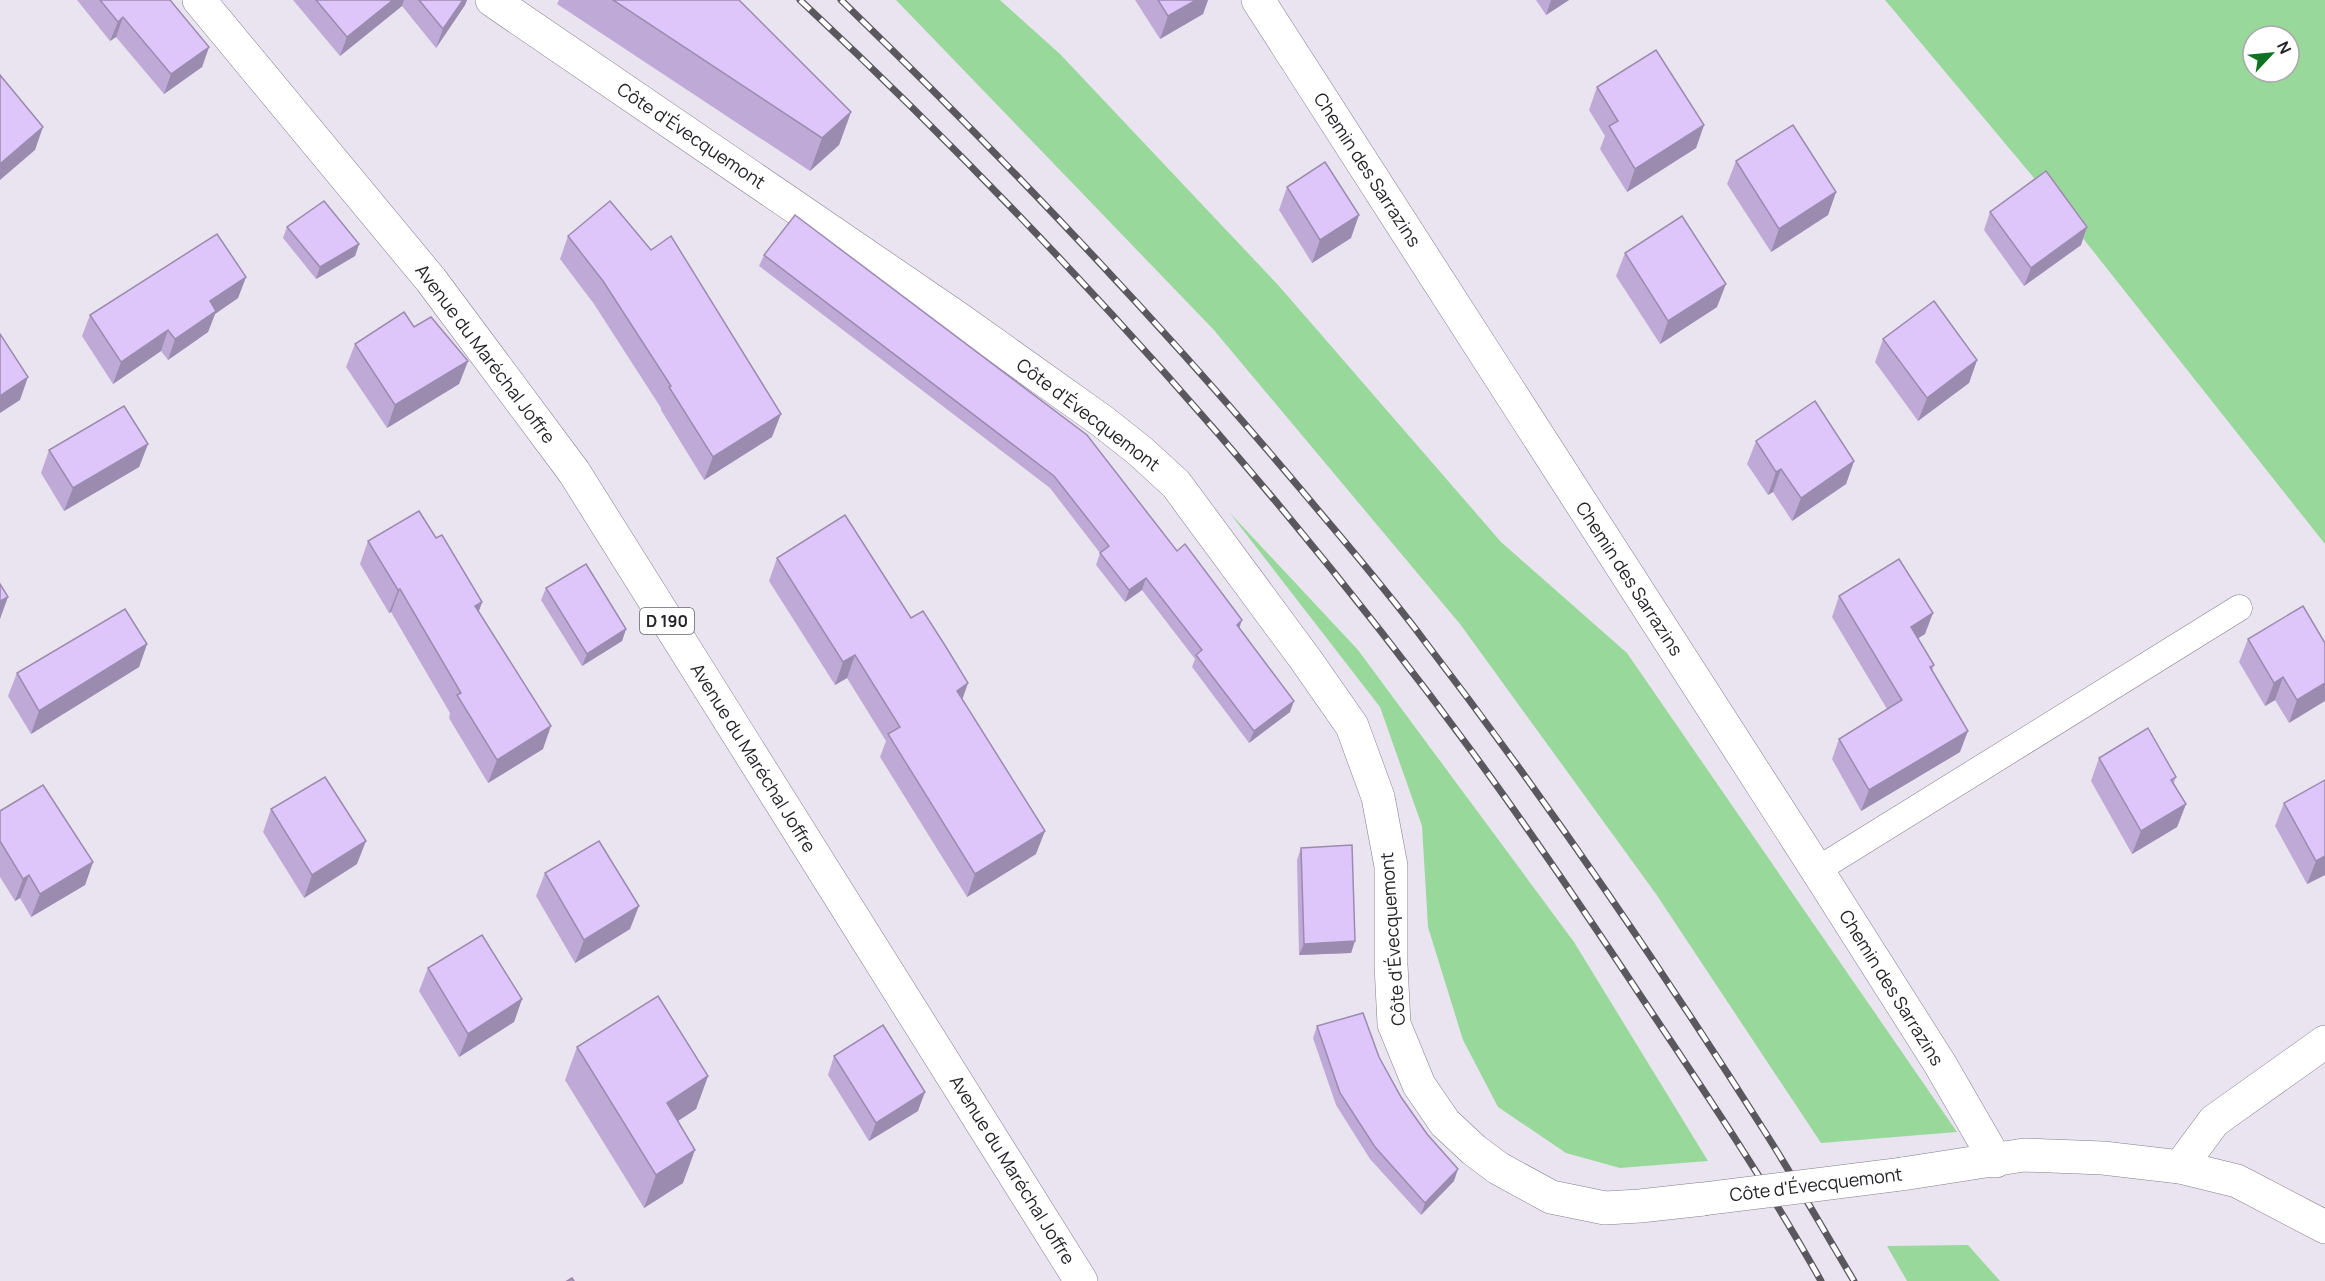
<svg xmlns="http://www.w3.org/2000/svg" width="2325" height="1281" font-family="Manrope,sans-serif">
<rect width="100%" height="100%" fill="#eae4f1"/>
<g fill="#99d89b" fill-rule="evenodd">
<path d="M896 0H1000L1060 54 1279 286 1501 542 1627 653 1957 1132 1821 1143 1656 894 1460 624 1213 329Z"/>
<path d="M1885 0H2325V544L2059 208ZM2253 36H2289V72H2253Z"/>
<path d="M1229 512 1358 650 1574 942 1708 1161 1620 1168 1566 1153 1498 1107 1463 1040 1428 927 1422 826 1380 707Z"/>
<path d="M1968 1245 2000 1281H1907L1887 1246Z"/>
</g>
<g fill="none" stroke-linecap="round" stroke-linejoin="round">
<g stroke="#847f8b" stroke-width="27">
<path id="lane" d="M1817 870 2239 608"/>
</g>
<g stroke="#847f8b" stroke-width="34">
<g id="street">
<path d="M1258 0 1817 870 1940 1064 1996 1161"/>
<path d="M2180 1167 2214 1121 2325 1042"/>
</g>
</g>
<g stroke="#847f8b" stroke-width="34">
<g id="secondary">
<path d="M492 0 959 319 1102 421 1140 451 1176 484 1306 660 1352 726 1378 797 1391 866V965L1394 1024 1419 1085 1445 1123 1474 1150 1498 1168 1551 1197 1605 1208 1640 1206 1703 1199"/>
<path d="M1902 1174 2024 1155 2103 1158 2180 1167 2237 1181 2325 1227"/>
</g>
</g>
<g stroke="#847f8b" stroke-width="34">
<path id="primary" d="M199 0 431 280 574 472 1081 1281"/>
</g>
<use href="#lane" stroke="#fff" stroke-width="26"/>
<use href="#street" stroke="#fff" stroke-width="33"/>
<use href="#secondary" stroke="#fff" stroke-width="33"/>
<use href="#primary" stroke="#fff" stroke-width="33"/>
<g stroke="#5a575e" stroke-width="7">
<g id="rail">
<path d="M800 0C1047 231 1276 484 1476 757 1533 835 1587 915 1640 995 1703 1089 1766 1182 1821 1281"/>
<path d="M841 0C1003 157 1158 319 1303 492 1343 540 1385 588 1423 639 1545 798 1658 963 1765 1132 1796 1181 1824 1231 1854 1281"/>
</g>
</g>
<use href="#rail" stroke="#fff" stroke-width="4.5" stroke-dasharray="14" stroke-linecap="butt"/>
<g stroke="#847f8b" stroke-width="34" stroke-linecap="butt">
<path id="secondary-bridge" d="M1703 1199 1902 1174"/>
</g>
<use href="#secondary-bridge" stroke="#fff" stroke-width="33"/>
</g>
<g fill="#bfaad7">
<path d="M77 0H170L209 47 202 67 164 94 116 37 110 41Z"/>
<path d="M293 0H467L465 5 436 48 402 6 340 56Z"/>
<path d="M559 0H739L851 112 839 145 810 171 557 4Z"/>
<path d="M1135 0H1208L1203 14 1160 39Z"/>
<path d="M1536 0H1569L1546 15Z"/>
<path d="M1597 87 1704 125 1696 148 1627 192 1600 149 1605 136 1589 110Z"/>
<path d="M1736 161 1836 192 1828 215 1771 252 1727 184Z"/>
<path d="M1287 187 1351 238 1312 263 1279 210Z"/>
<path d="M1990 212 2081 245 2024 286 1984 230Z"/>
<path d="M287 227 359 244 355 256 316 279 283 238Z"/>
<path d="M568 236 772 437 704 480 661 410V408L594 304 560 259Z"/>
<path d="M1625 253 1717 307 1660 344 1616 276Z"/>
<path d="M764 255 1177 551 1239 628 1290 712 1249 743 1192 667 1195 659 1142 590 1125 602 1096 565 1100 553 1050 488 759 266Z"/>
<path d="M246 277 238 298 215 314 208 332 168 360 161 351 113 384 82 336 90 315Z"/>
<path d="M414 327 468 361 459 384 387 428 346 367 355 344Z"/>
<path d="M1883 339 1977 360 1969 383 1918 421 1875 362Z"/>
<path d="M1756 441 1854 461 1846 484 1792 521 1773 492 1768 495 1747 464Z"/>
<path d="M148 444 139 467 64 511 41 473 49 450Z"/>
<path d="M436 538 482 602 479 611 543 749 488 783 449 718 450 713 391 612 389 613 360 564 368 541Z"/>
<path d="M777 558 962 699 1036 854 967 897 880 757 886 741 847 678 835 685 769 581Z"/>
<path d="M546 588 626 629 622 641 582 666 541 600Z"/>
<path d="M1839 596 1925 634 1918 638 1934 665 1932 671 1960 752 1861 811 1832 759 1839 739 1887 709 1832 617Z"/>
<path d="M2248 639 2325 643 2289 723 2275 700 2265 706 2239 662Z"/>
<path d="M147 644 139 667 31 734 8 696 17 673Z"/>
<path d="M2099 758 2176 777 2174 783 2186 804 2177 827 2132 854 2091 781Z"/>
<path d="M2284 803 2325 875 2307 884 2275 826Z"/>
<path d="M271 809 357 864 304 898 263 832Z"/>
<path d="M0 811 93 862 85 885 31 917 20 898 15 901 0 877Z"/>
<path d="M1301 848 1355 941 1351 953 1299 955 1297 860Z"/>
<path d="M545 873 630 929 575 963 536 896Z"/>
<path d="M428 968 522 999 514 1022 459 1057 419 991Z"/>
<path d="M1317 1026 1379 1057 1401 1097 1454 1181 1421 1215 1370 1159 1336 1105 1313 1038Z"/>
<path d="M577 1047 708 1076 696 1109 678 1121 683 1183 644 1208 565 1080Z"/>
<path d="M834 1056 918 1111 869 1141 828 1075Z"/>
</g>
<g fill="#9b8baf">
<path d="M393 0H404L402 6 340 56 347 37Z"/>
<path d="M463 0H467L465 5 436 48 443 29Z"/>
<path d="M1196 0H1208L1203 14 1160 39 1168 16Z"/>
<path d="M1551 0H1569L1546 15Z"/>
<path d="M123 17 116 37 110 41 118 22Z"/>
<path d="M209 47 202 67 164 94 171 74Z"/>
<path d="M851 112 839 145 810 171 822 138Z"/>
<path d="M1704 125 1696 148 1627 192 1635 169Z"/>
<path d="M43 127 35 150 0 180V164Z"/>
<path d="M1836 192 1828 215 1771 252 1779 229Z"/>
<path d="M1359 215 1351 238 1312 263 1320 240Z"/>
<path d="M2087 227 2081 245 2024 286 2031 268Z"/>
<path d="M359 244 355 256 316 279 320 267Z"/>
<path d="M246 277 238 298 215 314 208 332 168 360 175 339 210 301Z"/>
<path d="M1726 284 1717 307 1660 344 1668 321Z"/>
<path d="M168 330 161 351 113 384 121 362Z"/>
<path d="M1977 360 1969 383 1918 421 1927 398Z"/>
<path d="M468 361 459 384 387 428 395 405Z"/>
<path d="M28 377 20 400 0 413V396Z"/>
<path d="M781 414 772 437 704 480 713 457Z"/>
<path d="M148 444 139 467 64 511 73 488Z"/>
<path d="M1854 461 1846 484 1792 521 1801 498Z"/>
<path d="M1781 469 1773 492 1768 495 1776 472Z"/>
<path d="M1146 578 1142 590 1125 602 1129 590Z"/>
<path d="M400 589 391 612 389 613 398 590Z"/>
<path d="M8 597 0 619V601Z"/>
<path d="M482 602 474 625 475 606Z"/>
<path d="M1933 613 1925 634 1904 647 1911 627Z"/>
<path d="M1242 620 1238 632 1237 625Z"/>
<path d="M626 629 622 641 582 666 587 654Z"/>
<path d="M147 644 139 667 31 734 39 711Z"/>
<path d="M855 655 847 678 835 685 843 662Z"/>
<path d="M2283 677 2275 700 2265 706 2274 683Z"/>
<path d="M968 683 960 706 957 691Z"/>
<path d="M2325 683V701L2289 723 2297 700Z"/>
<path d="M1294 701 1290 712 1249 743 1254 731Z"/>
<path d="M551 726 543 749 488 783 497 760Z"/>
<path d="M1968 731 1960 752 1861 811 1869 790Z"/>
<path d="M2186 804 2177 827 2132 854 2141 831Z"/>
<path d="M1045 831 1036 854 967 897 975 874Z"/>
<path d="M366 841 357 864 304 898 312 875Z"/>
<path d="M2325 856V875L2307 884 2316 861Z"/>
<path d="M93 862 85 885 31 917 40 894Z"/>
<path d="M29 875 20 898 15 901 23 879Z"/>
<path d="M639 906 630 929 575 963 584 940Z"/>
<path d="M1355 941 1351 953 1299 955 1304 944Z"/>
<path d="M522 999 514 1022 459 1057 468 1034Z"/>
<path d="M708 1076 696 1109 655 1136 667 1103Z"/>
<path d="M925 1092 918 1111 869 1141 876 1123Z"/>
<path d="M695 1150 683 1183 644 1208 656 1175Z"/>
<path d="M1458 1169 1454 1181 1421 1215 1425 1203Z"/>
</g>
<g fill="#dec6fa" stroke="#9b8baf" stroke-width="1.5">
<path d="M100 0H170L209 47 171 74 123 17 118 22Z"/>
<path d="M316 0H393L347 37Z"/>
<path d="M419 0H463L443 29Z"/>
<path d="M613 0H739L851 112 822 138Z"/>
<path d="M1158 0H1196L1168 16Z"/>
<path d="M1656 50 1704 125 1635 169 1609 126 1618 121 1597 87Z"/>
<path d="M0 75 43 127 0 164Z"/>
<path d="M1793 125 1836 192 1779 229 1736 161Z"/>
<path d="M1325 162 1359 215 1320 240 1287 187Z"/>
<path d="M2046 171 2087 227 2031 268 1990 212Z"/>
<path d="M324 201 359 244 320 267 287 227Z"/>
<path d="M610 201 651 250 671 236 781 414 713 457 669 387 671 386 603 281 568 236Z"/>
<path d="M795 215 1087 435 1177 551 1185 544 1242 620 1237 625 1294 701 1254 731 1196 655 1202 650 1146 578 1129 590 1100 553 1109 546 1054 476 764 255Z"/>
<path d="M1682 216 1726 284 1668 321 1625 253Z"/>
<path d="M217 234 246 277 210 301 216 311 175 339 168 330 121 362 90 315Z"/>
<path d="M1934 301 1977 360 1927 398 1883 339Z"/>
<path d="M404 312 414 327 431 317 468 361 395 405 355 344Z"/>
<path d="M0 334 28 377 0 396Z"/>
<path d="M1815 401 1854 461 1801 498 1781 469 1776 472 1756 441Z"/>
<path d="M124 406 148 444 73 488 49 450Z"/>
<path d="M419 511 436 538 442 535 482 602 475 606 551 726 497 760 457 695 461 693 400 589 398 590 368 541Z"/>
<path d="M845 515 911 618 923 611 946 647 968 683 957 691 1045 831 975 874 888 734 900 727 855 655 843 662 777 558Z"/>
<path d="M1899 559 1933 613 1911 627 1934 665 1930 667 1968 731 1869 790 1839 739 1902 700 1839 596Z"/>
<path d="M586 564 626 629 587 654 546 588Z"/>
<path d="M0 584 8 597 0 601Z"/>
<path d="M2303 606 2325 643V683L2297 700 2283 677 2274 683 2248 639Z"/>
<path d="M125 609 147 644 39 711 17 673Z"/>
<path d="M2148 728 2176 777 2171 780 2186 804 2141 831 2099 758Z"/>
<path d="M325 777 366 841 312 875 271 809Z"/>
<path d="M2325 780V856L2316 861 2284 803Z"/>
<path d="M43 785 93 862 40 894 29 875 23 879 0 841V811Z"/>
<path d="M599 841 639 906 584 940 545 873Z"/>
<path d="M1352 845 1355 941 1304 944 1301 848Z"/>
<path d="M482 935 522 999 468 1034 428 968Z"/>
<path d="M658 996 708 1076 667 1103 695 1150 656 1175 577 1047Z"/>
<path d="M1363 1013 1379 1057 1401 1097 1427 1134 1458 1169 1425 1203 1375 1147 1340 1093 1317 1026Z"/>
<path d="M883 1025 925 1092 876 1123 834 1056Z"/>
<path d="M572 1278 574 1281H567Z"/>
</g>
<g text-anchor="middle" stroke-width="5" stroke-linejoin="round" paint-order="stroke">
<rect fill="#fff" stroke="#666568" stroke-width="1.5" x="640" y="608" width="54" height="26" rx="4.5"/>
<g font-size="16" font-weight="bold" fill="#252328">
<text x="667" y="627">D 190</text>
</g>
<g font-size="18" fill="#252328" stroke="#fff">
<text transform="translate(691 136) rotate(34)" y="6">Côte d'Évecquemont</text>
<text transform="translate(1367 170) rotate(57)" y="6">Chemin des Sarrazins</text>
<text transform="translate(485 354) rotate(53)" y="6">Avenue du Maréchal Joffre</text>
<text transform="translate(1088 415) rotate(37)" y="6">Côte d'Évecquemont</text>
<text transform="translate(1629 579) rotate(57)" y="6">Chemin des Sarrazins</text>
<text transform="translate(753 758) rotate(58)" y="6">Avenue du Maréchal Joffre</text>
<text transform="translate(1393 939) rotate(-94)" y="6">Côte d'Évecquemont</text>
<text transform="translate(1891 988) rotate(58)" y="6">Chemin des Sarrazins</text>
<text transform="translate(1012 1170) rotate(58)" y="6">Avenue du Maréchal Joffre</text>
<text transform="translate(1816 1185) rotate(-7)" y="6">Côte d'Évecquemont</text>
</g>
</g>
<g transform="translate(2271 54) rotate(64)"><circle r="28" fill="#ffffff" stroke="#a8a7a9" stroke-width="1.5"/>
<path d="M0-4.5L10 22L0 15L-10 22Z" fill="#107323"/>
<text y="-9" font-size="16" font-weight="bold" text-anchor="middle" fill="#252328">N</text>
</g>
</svg>
